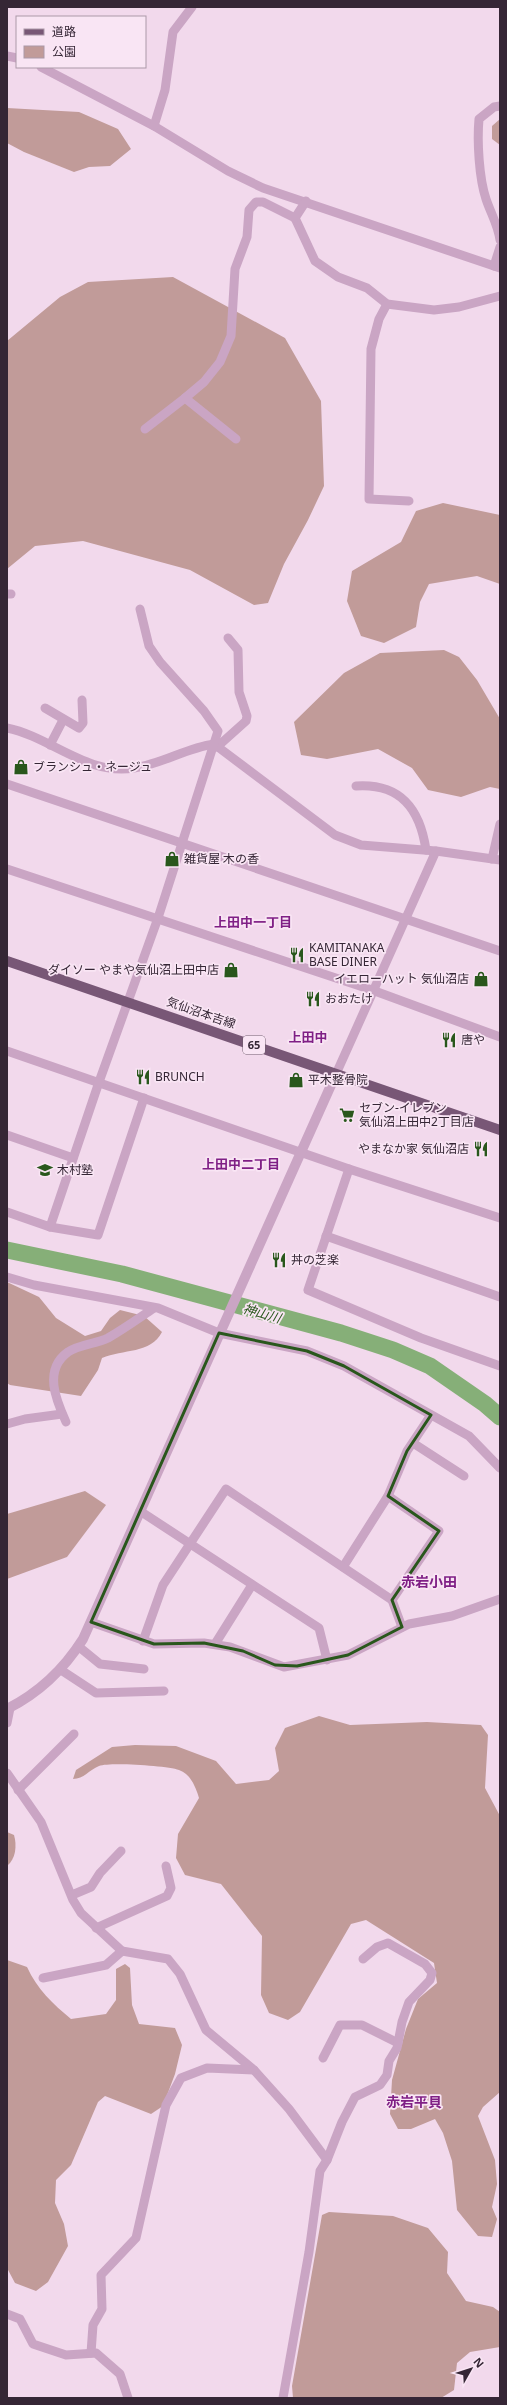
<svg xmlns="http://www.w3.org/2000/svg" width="507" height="2405" font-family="'Noto Sans','Noto Sans JP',sans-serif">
<rect width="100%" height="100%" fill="#f2d9ec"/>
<g fill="#c19b99">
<path d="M7 108 79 112 118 129 131 149 110 166 89 167 74 172 24 152 7 143Z"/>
<path d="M500 119V145L492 139V126Z"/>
<path d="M173 277 285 338 321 401 324 486 308 520 284 564 268 603 254 605 190 570 83 541 35 546 7 569V341L60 297 88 282Z"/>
<path d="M443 503 500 515V584L477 576 429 584 420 602 416 627 384 643 361 636 347 601 352 571 401 542 416 511Z"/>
<path d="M444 650 459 657 477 680 500 719V789L490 787 461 797 428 790 412 768 378 749 327 759 301 755 294 722 344 673 380 653Z"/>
<path d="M7 1282 39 1297 56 1318 85 1336 101 1331 110 1318 120 1310 144 1316 162 1332C151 1354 123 1349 102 1358L98 1370 81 1396 10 1385 7 1383Z"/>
<path d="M85 1491 106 1505 67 1557 7 1579V1514Z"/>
<path d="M319 1716 350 1725 427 1722 481 1725 488 1735 485 1788 500 1816V2092L483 2107 478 2116 495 2160 497 2184 492 2207 497 2219 492 2237 478 2236 457 2210 452 2161 443 2133 435 2119 411 2129H398L390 2114 392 2080 406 2029 418 1999 437 1983 434 1963 366 1920 351 1924 300 2012 288 2020 269 2013 261 1995 262 1936 221 1884 185 1875 176 1858 178 1834 199 1798C196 1788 191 1774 179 1770 167 1766 111 1762 99 1766 89 1770 84 1779 73 1779L76 1770 112 1747 135 1745 176 1746 216 1761 236 1784 269 1780 279 1771 275 1748 285 1728Z"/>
<path d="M7 1832 14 1835C17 1845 16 1859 7 1866Z"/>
<path d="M7 1960 27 1967C37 1989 53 2004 71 2019L106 2014 116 2000V1969L125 1964 130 1968 132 2005 139 2024 175 2028 182 2045 175 2074 163 2106 151 2114 105 2096 98 2102 71 2165 56 2180 55 2203 64 2224 68 2246 48 2282 36 2291 15 2283 7 2268Z"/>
<path d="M329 2212 393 2216 428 2228 448 2252 447 2273 466 2301 493 2307 500 2312V2347L470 2352 457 2363 454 2390 441 2398H293L292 2386 322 2215Z"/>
</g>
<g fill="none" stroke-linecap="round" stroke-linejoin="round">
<path stroke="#86af78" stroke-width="17" d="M7 1250 122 1274 341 1333 393 1350 430 1366 485 1404 500 1417"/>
<g stroke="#caa5c4" stroke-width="9">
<path d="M7 56 17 58"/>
<path d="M41 67 154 126 228 171 263 188 500 268"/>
<path d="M500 106 494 107 479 119C477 141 479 178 486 199 491 214 498 225 500 240"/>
<path d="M154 126 165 90 173 32 192 7"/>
<path d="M306 201 295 218 315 261 338 277 367 288 387 304 434 310 459 307 500 296"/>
<path d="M494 266 500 247"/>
<path d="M387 304 379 319 371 349 369 499 409 501"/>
<path d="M185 398 204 382 220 362 231 336 235 269 247 237 249 210 256 202H263L295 218"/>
<path d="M145 429 185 398 236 439"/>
<path d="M7 594H11"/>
<path d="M45 708 79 728 83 723 82 700"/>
<path d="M7 728C51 737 87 776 134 768 162 764 186 748 214 744L335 835 361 845 436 851 500 860"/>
<path d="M50 745 63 720"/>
<path d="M217 747 246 721 247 716 239 692 238 650 228 638"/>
<path d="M7 784 500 951"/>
<path d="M356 786C401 783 420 809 426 850"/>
<path d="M492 859 500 824"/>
<path d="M7 869 372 990 500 1037"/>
<path d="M7 1051 349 1169 500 1218"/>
<path d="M336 1074 436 851"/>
<path d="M7 1135 73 1158"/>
<path d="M349 1169 308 1290 421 1338 500 1366"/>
<path d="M7 1212 50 1227 98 1235 144 1098"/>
<path d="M50 1227 99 1082 158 918 218 731 204 711 160 662 149 646 140 609"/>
<path d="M326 1236 500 1297"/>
<path d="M7 1277 34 1285 158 1308 219 1333 307 1351 344 1366 469 1436 500 1468"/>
<path d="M66 1422C56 1400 43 1370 68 1352 80 1344 96 1344 108 1338 124 1329 139 1318 154 1308"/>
<path d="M7 1424 25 1419 62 1414"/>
<path d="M413 1443 464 1476"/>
<path d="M388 1496 439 1531 392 1600"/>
<path d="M140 1511 319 1628 327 1660"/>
<path d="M343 1567 388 1496 407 1451 431 1415"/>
<path d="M91 1622 154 1644 204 1643 230 1647 284 1667 348 1655 409 1624 452 1616 500 1599"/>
<path d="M143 1641 163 1585 226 1489 392 1600 402 1627"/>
<path d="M215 1644 252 1585"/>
<path d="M78 1646 100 1664 144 1669"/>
<path d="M61 1670 96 1693 164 1691"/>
<path d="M7 1723 10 1708"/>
<path d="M7 1773 41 1822 73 1900 81 1913 122 1951 168 1959 180 1974 206 2030 254 2070 289 2109 327 2160 320 2171 309 2252 283 2398"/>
<path d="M18 1790 74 1734"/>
<path d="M72 1895 91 1887 100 1873 121 1851"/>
<path d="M96 1928 167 1896 171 1888 166 1866"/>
<path d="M43 1978 106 1965 122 1951"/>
<path d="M323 2058 340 2025H362L398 2043"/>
<path d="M327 2160 342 2122 355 2097 380 2085 387 2075 389 2061 397 2048 402 2022 409 2002 430 1980 432 1973 425 1964 388 1943 377 1947 363 1959"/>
<path d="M7 2314 20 2319 33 2344 66 2355 96 2353 120 2374 128 2398"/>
<path d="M91 2353 93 2325 102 2309 101 2275 136 2238 166 2105 181 2078 207 2068 254 2070"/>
</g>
<path stroke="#caa5c4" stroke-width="10" d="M7 1709C39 1693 64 1669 83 1639L336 1074"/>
<path stroke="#785776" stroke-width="10" d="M7 961 500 1130"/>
</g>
<path fill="none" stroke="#29571c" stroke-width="3" stroke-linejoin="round" d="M219 1333 307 1351 344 1366 431 1415 407 1451 388 1496 439 1531 392 1600 402 1627 348 1655 297 1666 275 1665 243 1651 204 1643 154 1644 91 1622Z"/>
<defs>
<g id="shop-bare" transform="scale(1.2)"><path d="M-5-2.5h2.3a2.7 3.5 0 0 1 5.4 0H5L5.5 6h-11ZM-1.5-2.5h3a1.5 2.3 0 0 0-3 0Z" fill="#29571c" stroke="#f9e5f4" stroke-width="2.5" paint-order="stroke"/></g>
<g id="restaurant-bare" transform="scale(1.2)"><path d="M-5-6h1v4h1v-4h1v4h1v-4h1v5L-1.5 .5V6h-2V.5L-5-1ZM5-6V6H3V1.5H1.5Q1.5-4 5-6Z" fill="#29571c" stroke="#f9e5f4" stroke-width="2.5" paint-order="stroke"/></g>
<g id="supermarket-bare" transform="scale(1.2)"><path d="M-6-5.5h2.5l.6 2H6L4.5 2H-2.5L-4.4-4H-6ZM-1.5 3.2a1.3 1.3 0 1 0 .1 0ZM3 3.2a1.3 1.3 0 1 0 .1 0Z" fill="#29571c" stroke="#f9e5f4" stroke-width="2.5" paint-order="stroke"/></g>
<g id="school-bare" transform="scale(1.2)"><path d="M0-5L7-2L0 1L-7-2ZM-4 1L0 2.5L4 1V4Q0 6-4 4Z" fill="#29571c" stroke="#f9e5f4" stroke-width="2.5" paint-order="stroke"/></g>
</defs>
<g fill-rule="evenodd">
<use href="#shop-bare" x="21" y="767"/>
<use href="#shop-bare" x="172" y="859"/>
<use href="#restaurant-bare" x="297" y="955"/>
<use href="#shop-bare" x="231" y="970"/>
<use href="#shop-bare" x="481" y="979"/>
<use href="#restaurant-bare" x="313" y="999"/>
<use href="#restaurant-bare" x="449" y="1040"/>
<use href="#restaurant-bare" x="143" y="1077"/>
<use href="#shop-bare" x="296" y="1080"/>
<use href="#supermarket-bare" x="347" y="1115"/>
<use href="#restaurant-bare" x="481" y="1149"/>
<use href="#school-bare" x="45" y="1170"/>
<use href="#restaurant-bare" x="279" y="1260"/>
</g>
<g text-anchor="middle" stroke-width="3.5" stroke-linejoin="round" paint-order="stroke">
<rect fill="#f9e5f4" stroke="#705f6e" stroke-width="1" x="243" y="1036" width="22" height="18" rx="3"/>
<g font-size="11" font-weight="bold" fill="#352635">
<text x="254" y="1049">65</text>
</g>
<g font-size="12" fill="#352635" stroke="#f9e5f4" text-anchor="start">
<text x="33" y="771">ブランシュ・ネージュ</text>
<text x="184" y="863">雑貨屋 木の香</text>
<text x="309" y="952">KAMITANAKA<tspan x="309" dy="14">BASE DINER</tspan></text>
<text x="219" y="974" text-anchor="end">ダイソー やまや気仙沼上田中店</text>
<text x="469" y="983" text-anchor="end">イエローハット 気仙沼店</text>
<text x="325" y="1003">おおたけ</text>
<text x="461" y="1044">唐や</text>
<text x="155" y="1081">BRUNCH</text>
<text x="308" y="1084">平木整骨院</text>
<text x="359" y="1112">セブン-イレブン<tspan x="359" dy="14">気仙沼上田中2丁目店</tspan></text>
<text x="469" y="1153" text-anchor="end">やまなか家 気仙沼店</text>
<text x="57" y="1174">木村塾</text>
<text x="291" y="1264">丼の芝楽</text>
</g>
<g font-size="12" fill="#352635" stroke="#f9e5f4">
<text transform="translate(201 1013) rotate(19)" y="4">気仙沼本吉線</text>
</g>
<g font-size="13" font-weight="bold" fill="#7f1f85" stroke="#f9e5f4">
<text x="253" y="927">上田中一丁目</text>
<text x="308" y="1042">上田中</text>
<text x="241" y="1169">上田中二丁目</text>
</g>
<g font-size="13" font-style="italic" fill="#29571c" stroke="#f9e5f4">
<text transform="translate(262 1313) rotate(16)" y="5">神山川</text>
</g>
<g font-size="14" font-weight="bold" fill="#7f1f85" stroke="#f9e5f4">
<text x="429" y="1587">赤岩小田</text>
<text x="414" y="2107">赤岩平貝</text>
</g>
</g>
<rect width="507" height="2405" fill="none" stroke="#352635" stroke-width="16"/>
<rect x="16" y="16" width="130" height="52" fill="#f9e5f4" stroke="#ab99a8"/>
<rect x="24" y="29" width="20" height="6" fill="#785776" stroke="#ab99a8"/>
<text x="52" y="36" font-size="12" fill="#352635">道路</text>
<rect x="24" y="46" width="20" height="12" fill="#c19b99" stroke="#ab99a8"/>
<text x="52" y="56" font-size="12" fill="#352635">公園</text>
<g transform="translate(471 2369) rotate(51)" stroke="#f9e5f4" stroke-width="3" paint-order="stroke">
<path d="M0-3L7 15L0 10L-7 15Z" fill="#352635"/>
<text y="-6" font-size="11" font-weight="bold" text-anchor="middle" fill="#352635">N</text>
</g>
</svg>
